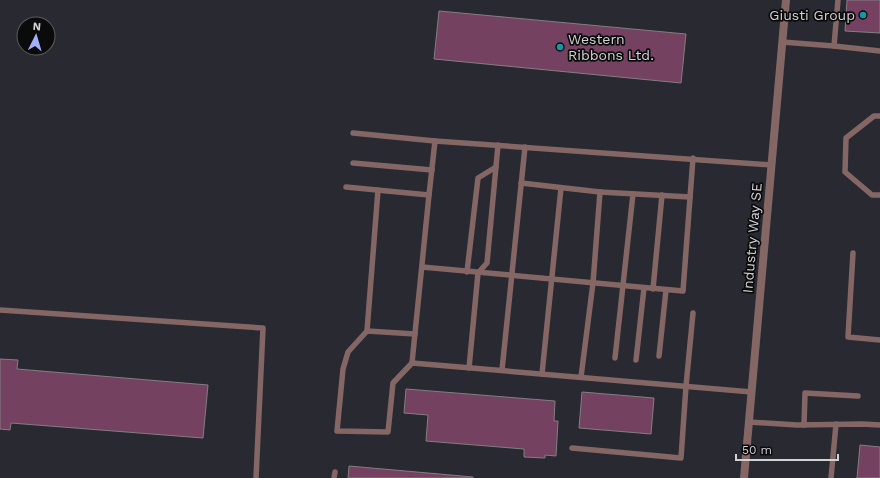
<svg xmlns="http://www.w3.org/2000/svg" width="880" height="478" font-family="'Work Sans',sans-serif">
<rect width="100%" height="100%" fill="#212125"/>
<path fill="#292932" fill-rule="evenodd" d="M0 0H880V478H0ZM24 24H48V48H24Z"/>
<g fill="#744160" stroke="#837f81">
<path d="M847 0H880V33L845 31Z"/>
<path d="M439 11 686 34 681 83 434 59Z"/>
<path d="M0 359 18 360 17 369 208 385 203 438 11 423 10 430 0 429Z"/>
<path d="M406 389 555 401 554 421H558L556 456 545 455V458L524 457V449L426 441 428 415 404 413Z"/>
<path d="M582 392 654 398 651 434 579 428Z"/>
<path d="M860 445 880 447V478H857Z"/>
<path d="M349 466 473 477V478H348Z"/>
</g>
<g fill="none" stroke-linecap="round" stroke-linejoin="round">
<g stroke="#846765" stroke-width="5.5">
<path d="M782 42 834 46 838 0"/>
<path d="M834 46 880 51"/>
<path d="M880 116H874L846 138 845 172 872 195H880"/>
<path d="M353 133 435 141"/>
<path d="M353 163 432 170"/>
<path d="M521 183 600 192"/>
<path d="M346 187 429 195"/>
<path d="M378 190 367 331 415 334"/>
<path d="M853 253 848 337 880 340"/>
<path d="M422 267 683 291 693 158"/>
<path d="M467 272 478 178 496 167"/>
<path d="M653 289 662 195"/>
<path d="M0 310 263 328 256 478"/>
<path d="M367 331 348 352 343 369 337 431 388 432 393 383 412 363"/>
<path d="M659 356 666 290"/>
<path d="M615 358 633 194"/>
<path d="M636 360 644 288"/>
<path d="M469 368 478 273 487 263 498 145"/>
<path d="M502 370 525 147"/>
<path d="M542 374 561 188"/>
<path d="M581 377 593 283 600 192 690 197"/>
<path d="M752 392 412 363 429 195 435 141 772 165"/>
<path d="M749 422 797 425 862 424 880 425"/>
<path d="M804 425 805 393 858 396"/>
<path d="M572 448 681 458 686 386 693 313"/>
<path d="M334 478 335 472"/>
<path d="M831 478 836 424"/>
</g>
<path stroke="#846765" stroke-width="8" d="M744 478 786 0"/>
</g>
<g fill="#0f9aa8" stroke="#0b0b0c" stroke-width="1.5">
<circle cx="863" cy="15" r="4"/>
<circle cx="560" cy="47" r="4"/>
</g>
<g text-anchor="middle" stroke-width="3.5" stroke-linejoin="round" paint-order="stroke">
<g font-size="14" fill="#d2d2d4" stroke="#0b0b0c" text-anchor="end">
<text x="855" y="20">Giusti Group</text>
<text x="568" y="44" text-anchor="start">Western<tspan x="568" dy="16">Ribbons Ltd.</tspan></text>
</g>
<g font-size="14" fill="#d2d2d4" stroke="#0b0b0c">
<text transform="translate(752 238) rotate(-85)" y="5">Industry Way SE</text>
</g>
</g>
<g transform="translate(36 36) rotate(5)"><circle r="19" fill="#0b0b0c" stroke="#5b5b5c"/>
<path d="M0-3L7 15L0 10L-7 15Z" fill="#a1b2fd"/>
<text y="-6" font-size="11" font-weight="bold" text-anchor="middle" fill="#d2d2d4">N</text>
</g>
<path d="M736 454v6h102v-6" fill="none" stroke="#d2d2d4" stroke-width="2"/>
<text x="742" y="454" font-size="12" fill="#d2d2d4" stroke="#0b0b0c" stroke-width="3" paint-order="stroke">50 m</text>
</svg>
